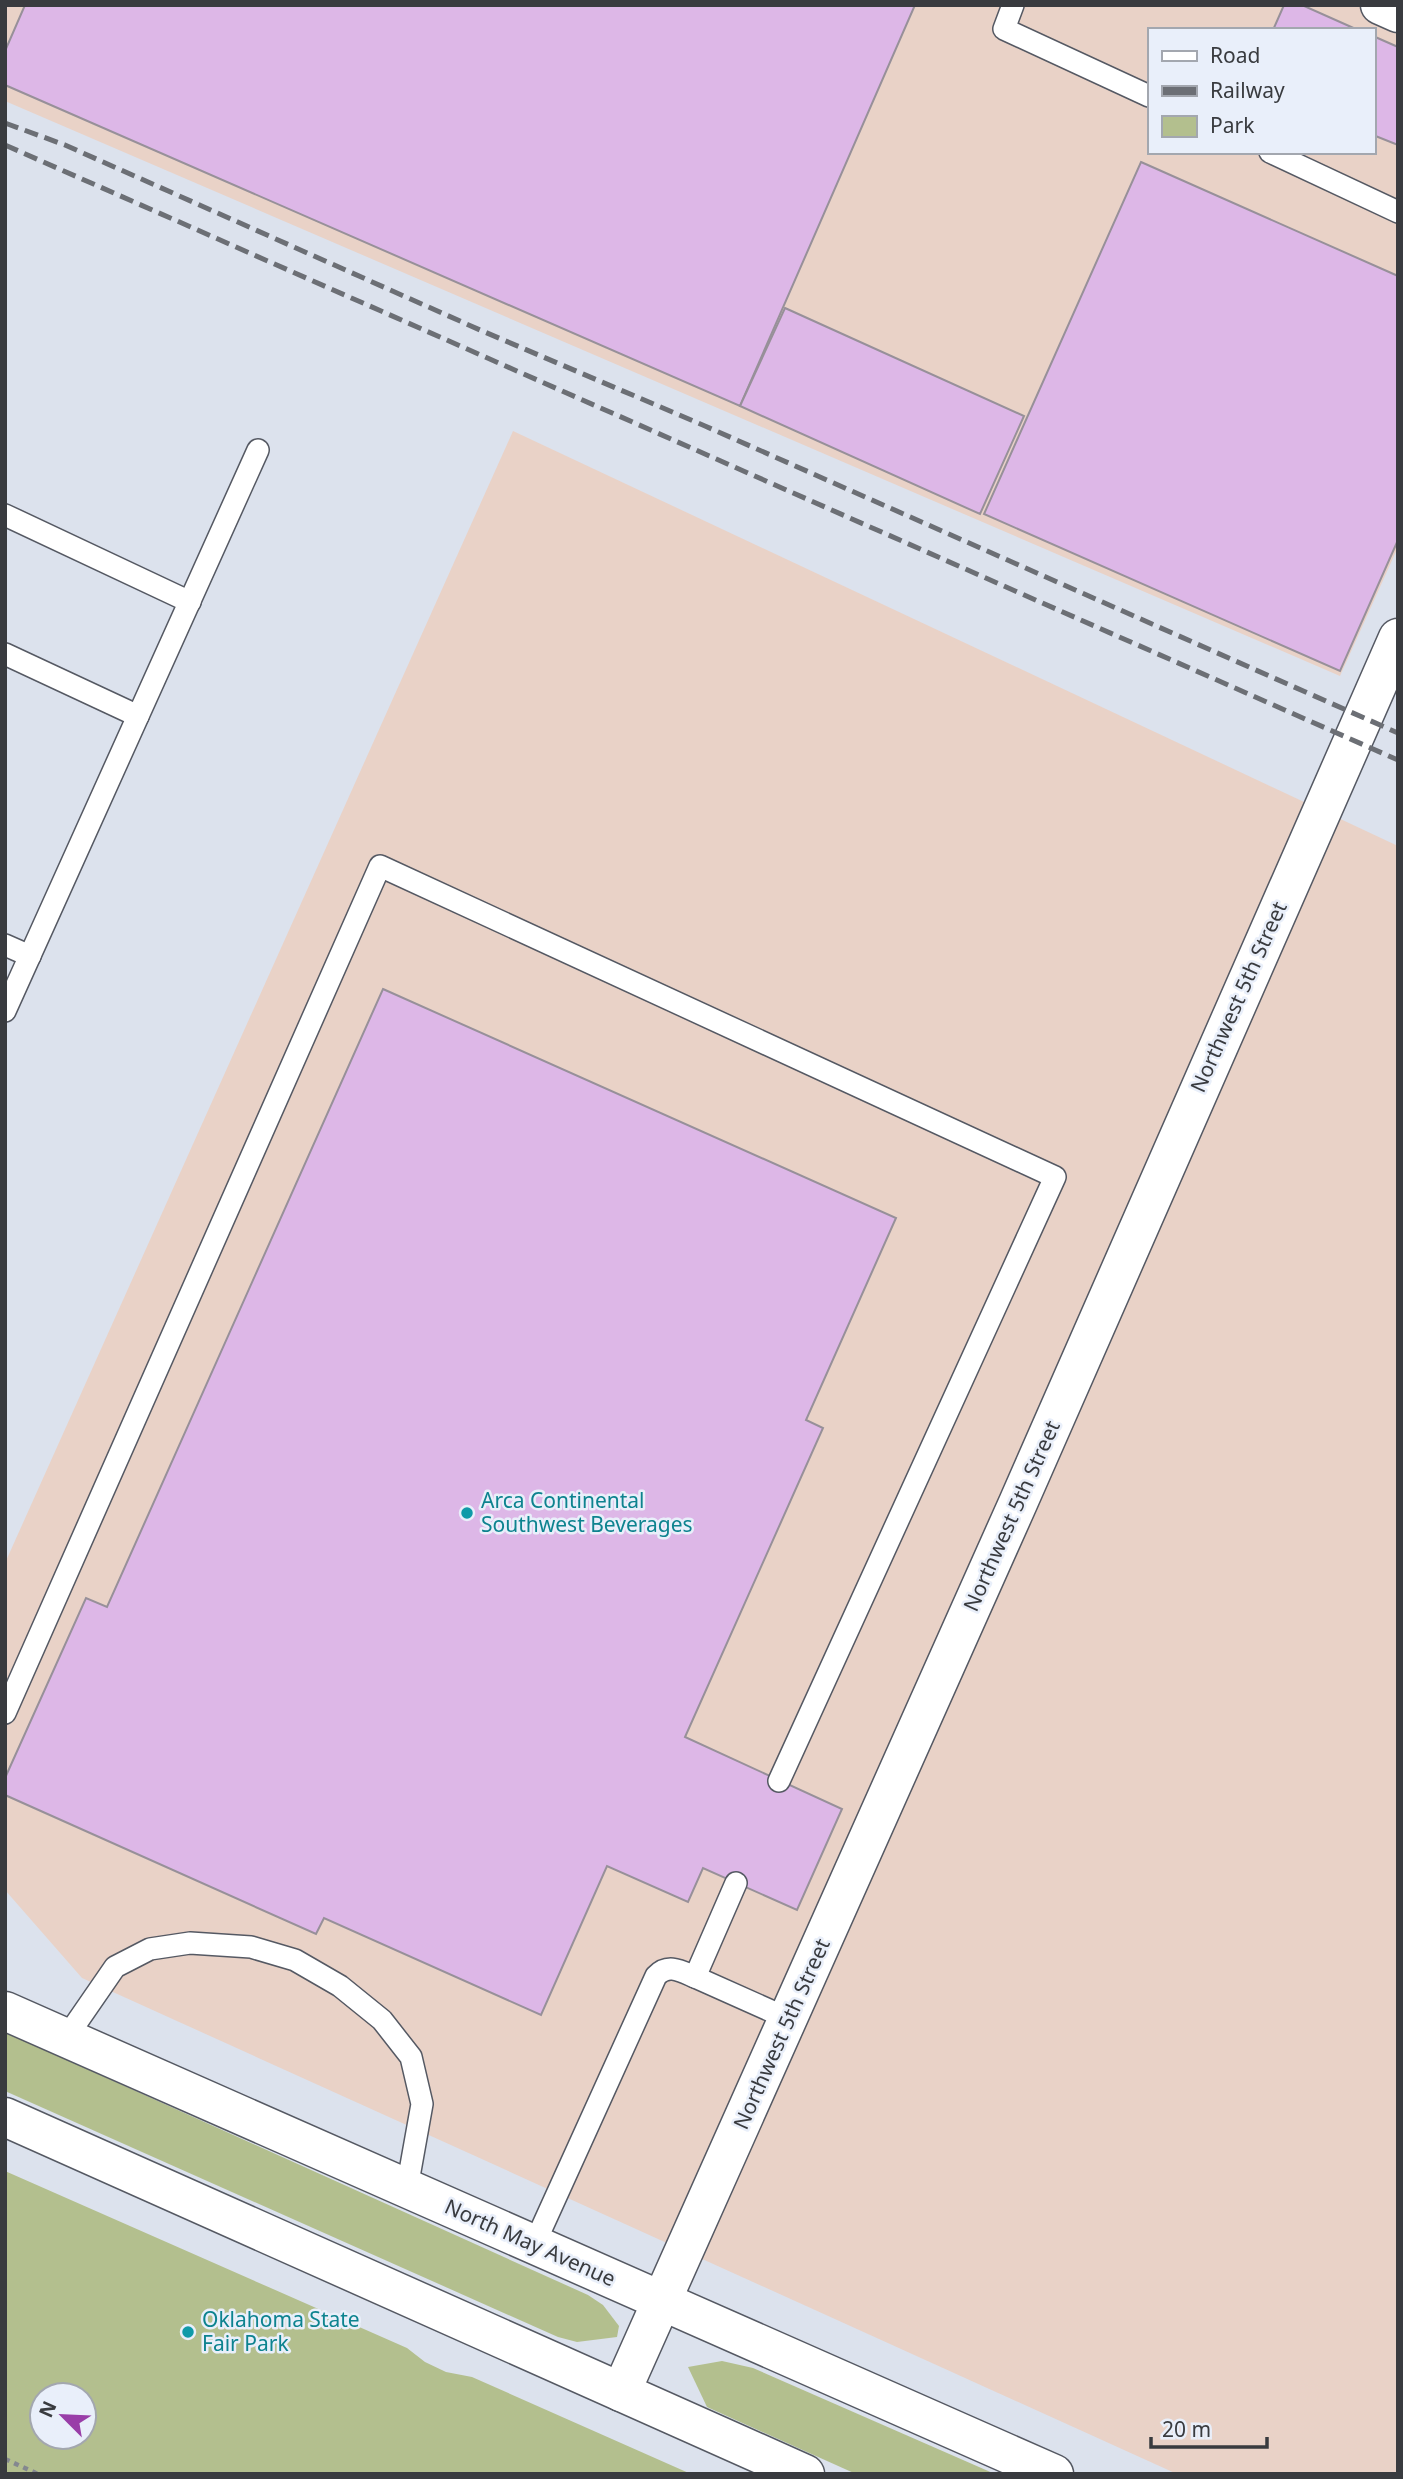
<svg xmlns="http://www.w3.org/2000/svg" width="1403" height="2479" font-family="'Noto Sans',sans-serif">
<rect width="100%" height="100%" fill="#dce2ed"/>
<g fill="#e9d2c7" fill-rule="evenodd">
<path d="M5 5H1398V547L1340 676 5 101ZM1149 30H1373V152H1149Z"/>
<path d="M513 431 1398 846V2474H1177L82 1978 5 1890V1563Z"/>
</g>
<g fill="#b3bf8e" fill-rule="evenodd">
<path d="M5 2032 588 2295 603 2305 619 2326 617 2337 577 2342 558 2337 5 2091Z"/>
<path d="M5 2171 407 2348 425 2362 446 2372 472 2377 691 2474H5ZM42 2395H84V2437H42Z"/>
<path d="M722 2361 753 2368 995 2474H856L707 2407 688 2367Z"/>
</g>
<g fill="#ddb7e7" stroke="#979099" stroke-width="2">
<path d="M25 5H915L740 406 5 85V51Z"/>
<path d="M1284 5H1302L1358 30H1273Z"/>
<path d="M1373 36 1398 47V145L1373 135Z"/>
<path d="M1141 162 1398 276V540L1340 671 984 514Z"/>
<path d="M785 308 1024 416 980 514 740 406Z"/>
<path d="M383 989 896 1218 806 1420 823 1428 685 1737 842 1809 797 1910 703 1868 688 1902 607 1866 541 2015 324 1918 316 1934 5 1795V1778L86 1598 107 1607Z"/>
</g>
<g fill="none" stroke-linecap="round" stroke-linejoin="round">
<g stroke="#555963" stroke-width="24">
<g id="service">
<path d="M1013 5 1004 29 1149 96"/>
<path d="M1270 152 1398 212"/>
<path d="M5 515 190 602"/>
<path d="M5 654 138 716"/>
<path d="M5 945 30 956"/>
<path d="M5 1011 258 450"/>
<path d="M5 1713 380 866 1055 1177 779 1781"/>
<path d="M736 1883 695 1977 789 2019"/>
<path d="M66 2038 115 1967 150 1949 190 1943 251 1947 295 1960 340 1986 382 2020 411 2057 422 2104 407 2188"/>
<path d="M534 2245 656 1976C668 1963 681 1971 695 1977"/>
</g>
</g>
<g stroke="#555963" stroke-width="41">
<g id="minor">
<path d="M1380 5 1398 13"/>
<path d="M621 2392 1018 1503 1398 638"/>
</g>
</g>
<g stroke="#555963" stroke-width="41">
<g id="secondary">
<path d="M5 2011 1054 2474"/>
<path d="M5 2117 805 2474"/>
</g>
</g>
<path stroke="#84888f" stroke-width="4.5" stroke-dasharray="5 5" stroke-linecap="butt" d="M5 2459 38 2474"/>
<use href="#service" stroke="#fff" stroke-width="21"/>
<use href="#minor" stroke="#fff" stroke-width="38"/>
<use href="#secondary" stroke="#fff" stroke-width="38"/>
<g stroke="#6c6f75" stroke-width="5" stroke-dasharray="14 7" stroke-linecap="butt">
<path d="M5 123 65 145 480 330 705 426 1398 733"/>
<path d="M5 145 1398 760"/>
</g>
</g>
<g fill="#0f9aa8" stroke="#e9effa" stroke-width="2.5">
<circle cx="467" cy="1513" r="7"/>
<circle cx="188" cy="2332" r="7"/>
</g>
<g text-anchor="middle" stroke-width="5" stroke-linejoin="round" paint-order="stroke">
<g font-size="21" fill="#393b3f" stroke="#e9effa">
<text transform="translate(1239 997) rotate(-66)" y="7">Northwest 5th Street</text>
<text transform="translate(1012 1516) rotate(-66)" y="7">Northwest 5th Street</text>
<text transform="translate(782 2034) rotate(-66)" y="7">Northwest 5th Street</text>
<text transform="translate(530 2243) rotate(24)" y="7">North May Avenue</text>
</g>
<g font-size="21" fill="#0d838f" stroke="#e9effa" text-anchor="start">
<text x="481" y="1508">Arca Continental<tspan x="481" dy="24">Southwest Beverages</tspan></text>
<text x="202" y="2327">Oklahoma State<tspan x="202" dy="24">Fair Park</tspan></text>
</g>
</g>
<rect width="1403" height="2479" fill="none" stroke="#393b3f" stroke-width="14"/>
<rect x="1148" y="28" width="228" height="126" fill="#e9effa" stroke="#a3a7af" stroke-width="2"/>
<rect x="1162" y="51" width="35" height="10" fill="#ffffff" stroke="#a3a7af" stroke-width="2"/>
<text x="1210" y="63" font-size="21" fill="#393b3f">Road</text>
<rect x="1162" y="86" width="35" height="10" fill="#6c6f75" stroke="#a3a7af" stroke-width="2"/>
<text x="1210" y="98" font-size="21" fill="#393b3f">Railway</text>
<rect x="1162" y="116" width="35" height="21" fill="#b3bf8e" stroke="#a3a7af" stroke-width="2"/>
<text x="1210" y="133" font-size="21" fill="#393b3f">Park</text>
<g transform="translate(63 2416) rotate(294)"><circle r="33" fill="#e9effa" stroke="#a3a7af" stroke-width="2"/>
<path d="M0-5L12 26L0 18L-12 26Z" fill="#993ea8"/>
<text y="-10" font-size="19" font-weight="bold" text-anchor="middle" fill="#393b3f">N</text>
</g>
<path d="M1151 2437v10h116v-10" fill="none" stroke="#393b3f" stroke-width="3.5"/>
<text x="1162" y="2437" font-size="21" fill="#393b3f" stroke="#e9effa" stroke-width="5" paint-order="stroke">20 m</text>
</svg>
